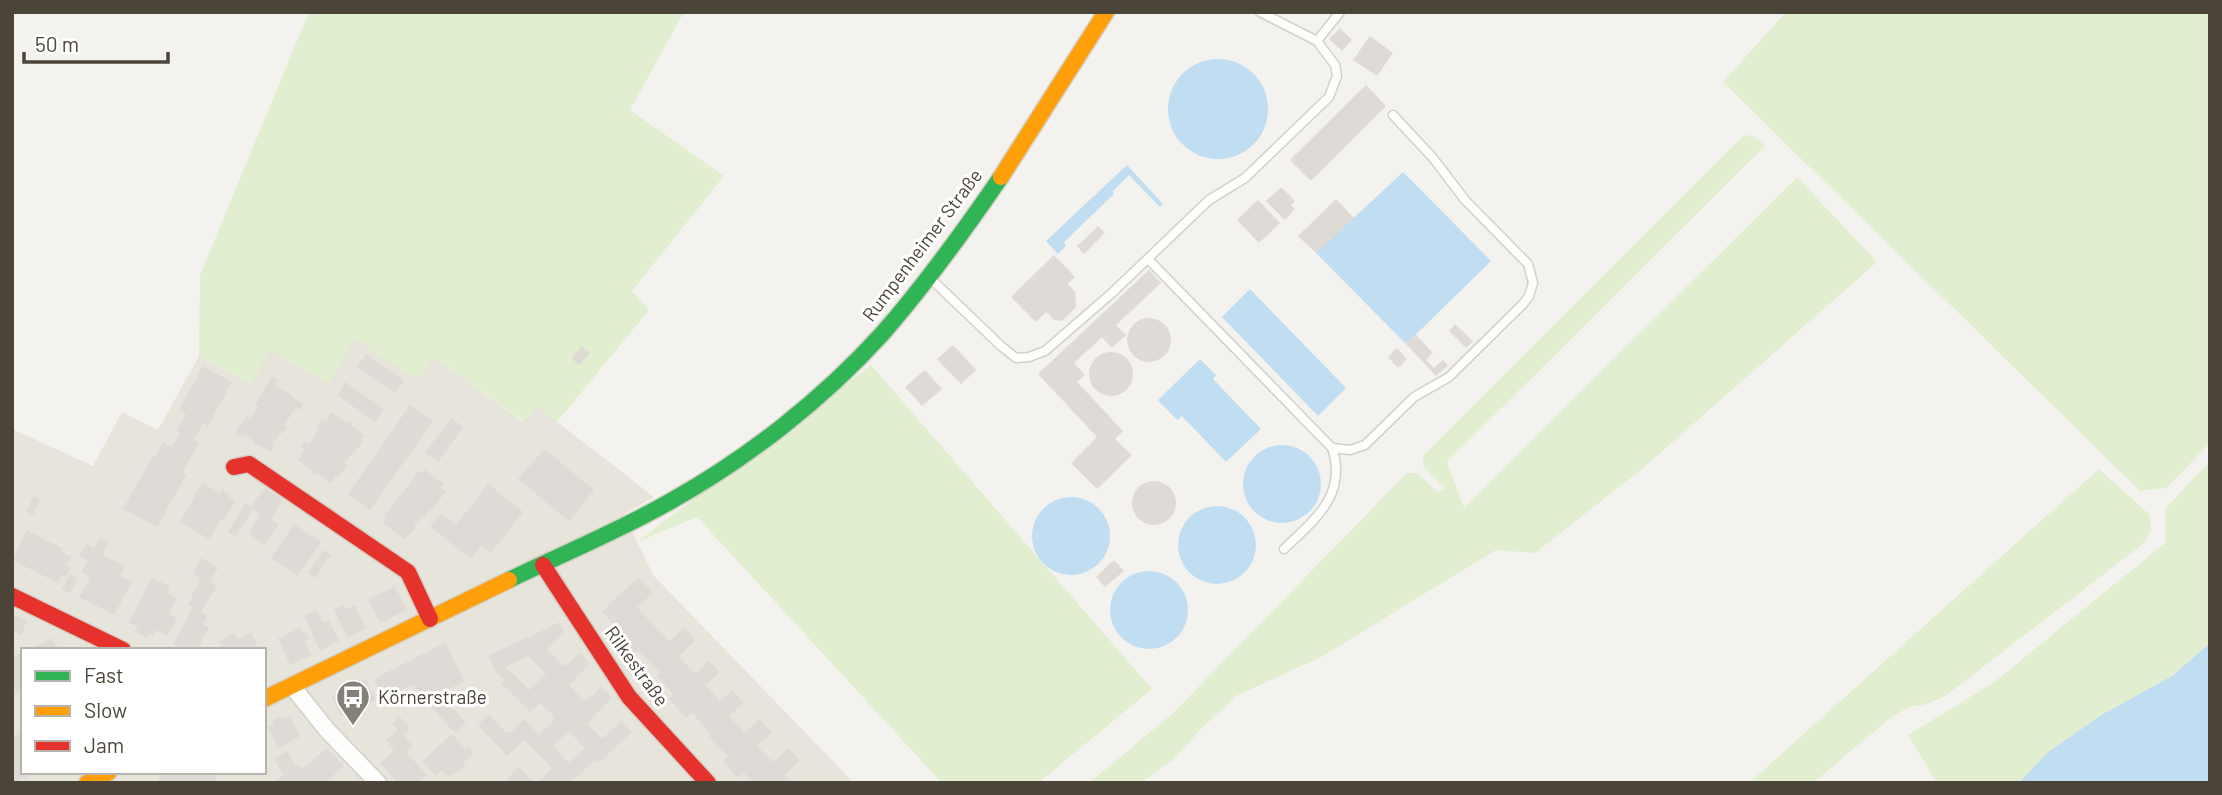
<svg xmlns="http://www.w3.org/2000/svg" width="2222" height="795" font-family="Barlow,sans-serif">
<rect width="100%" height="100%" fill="#f4f2ee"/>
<path fill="#e7e4dc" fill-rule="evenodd" d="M355 339 417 379 435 357 523 422 537 406 654 497 624 514 653 575 854 783H12V429L93 466 122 412 158 430 199 356 251 384 269 350ZM23 650H264V772H23Z"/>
<g fill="#e1eecf">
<path d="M309 12H684L630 110 724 176 632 291 649 310 557 422 537 406 524 422 435 357 417 380 355 339 328 383 269 350 252 384 199 356 200 275Z"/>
<path d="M1786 12H2210V443L2166 488 2140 491 1723 82Z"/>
<path d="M1749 135 1756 137 1765 146 1447 462 1464 508 1797 177 1877 262 1642 469 1535 553 1496 550 1321 657 1236 696 1200 730 1173 760 1141 783H1089L1173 713 1407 473H1418L1438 493 1445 488 1423 466V456L1742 137Z"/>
<path d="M871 365 1152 689 1038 783H942L697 517 637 542Z"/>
<path d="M2210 461V643L2172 676 2103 714 2048 752 2019 783H1937L1908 735 1993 683 2165 543V509Z"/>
<path d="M2099 469 2150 515 2151 532 2143 544 1944 697 1923 705 1909 707 1890 718 1813 783H1749Z"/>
</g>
<g fill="#c0ddf1">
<circle cx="1218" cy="109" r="50"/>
<path d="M1127 165 1163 204 1160 207 1129 175 1113 191 1114 194 1064 242 1066 246 1058 254 1046 241Z"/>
<path d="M1403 172 1491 261 1406 344 1316 253Z"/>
<path d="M1250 289 1346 388 1318 416 1222 317Z"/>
<path d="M1200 359 1216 375 1213 379 1261 429 1226 462 1182 416 1177 420 1158 400Z"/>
<circle cx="1282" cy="484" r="39"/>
<circle cx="1071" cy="536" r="39"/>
<circle cx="1217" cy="545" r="39"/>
<circle cx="1149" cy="610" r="39"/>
<path d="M2210 643V783H2019L2048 752 2103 714 2172 676Z"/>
</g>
<g fill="#dedbd6" fill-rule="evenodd">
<path d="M1340 28 1352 40 1342 51 1329 39Z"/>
<path d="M1370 36 1393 53 1377 76 1353 60Z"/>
<path d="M1366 85 1386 106 1311 181 1290 160Z"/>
<path d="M1281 187 1295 201 1291 205 1295 209 1285 220 1266 201Z"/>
<path d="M1336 199 1354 218 1316 253 1298 236Z"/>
<path d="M1258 200 1280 223 1259 243 1237 220Z"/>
<path d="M1098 226 1105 233 1084 254 1077 246Z"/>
<path d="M1054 255 1075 277 1068 284 1075 292 1076 307 1062 321 1054 320 1046 312 1036 322 1011 297Z"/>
<path d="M1149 270 1161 283 1116 325 1126 335 1112 348 1102 337 1074 363 1085 375 1077 382 1123 431 1115 439 1132 455 1097 489 1071 463 1097 437 1038 374Z"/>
<circle cx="1149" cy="340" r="22"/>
<path d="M1455 324 1473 341 1466 348 1449 331Z"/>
<path d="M1416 335 1433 353 1426 360 1434 368 1443 360 1448 365 1436 376 1406 344Z"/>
<path d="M953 345 976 370 961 384 937 359Z"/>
<path d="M582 346 590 353 579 365 571 358Z"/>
<path d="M1397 348 1407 359 1398 368 1388 357Z"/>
<circle cx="1111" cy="374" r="22"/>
<path d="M366 354 404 381 395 393 357 367Z"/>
<path d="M203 366 232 382 208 426 203 423 194 440 199 443 182 472 186 475 157 527 123 509 153 456 155 457 163 442 172 447 181 433 177 431 186 414 179 410Z"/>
<path d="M925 370 942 389 922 406 905 387Z"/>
<path d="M272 376 278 380 275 385 284 391H290V395L303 404 299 410 296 408 284 425 287 427 272 444 274 446 270 452 259 445H254V441L246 435 243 438 235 432 246 416 250 419 258 407 255 405Z"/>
<path d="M345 382 384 409 375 422 337 395Z"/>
<path d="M410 405 433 421 370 510 348 494Z"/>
<path d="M331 412 345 422H351L353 427 364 435 361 441 363 442 344 463 347 465 338 478 336 476 331 483 319 474 313 475 312 470 298 460 305 450 301 447 305 441 309 444 320 428 317 426 322 418 326 421Z"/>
<path d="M451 418 463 427 438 462 425 453Z"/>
<path d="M544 449 594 490 569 521 518 479Z"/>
<path d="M424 469 444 484 441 487 446 491 431 511 429 510 424 517 422 516 414 526 416 528 404 539 383 523 386 519 384 517 419 471 421 473Z"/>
<circle cx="1154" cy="503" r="22"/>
<path d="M202 483 220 493 222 489 230 494 228 497 235 501 224 521 221 519 209 539 180 522Z"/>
<path d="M488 484 523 512 491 553 481 546 470 559 430 526 441 513 456 525Z"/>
<path d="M264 488 283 500 271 519 279 524 265 545 248 534 260 514 253 509 236 536 228 532 245 503 251 507Z"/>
<path d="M34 496 41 500 33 515 26 511Z"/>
<path d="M294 524 321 542 298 576 271 558Z"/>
<path d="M27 530 63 549 61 552 71 557 67 565 71 567 66 577 62 575 58 583 12 560Z"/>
<path d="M100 538 108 543 102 554 125 567 120 576 132 582 114 615 79 597 90 577 81 572 88 561 79 556 86 543 94 548Z"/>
<path d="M324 550 331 555 315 578 307 573Z"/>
<path d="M201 558 218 568 210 582 217 586 201 612 207 616 203 624 209 628 197 650H183L173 644 193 607 188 605 200 578 192 574Z"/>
<path d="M1114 560 1124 571 1105 587 1096 577Z"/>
<path d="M70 574 78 578 69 594 62 589Z"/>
<path d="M152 577 170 587 167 592 177 598 169 614 177 618 167 636 156 630 153 636 150 634 147 638 135 632 138 627 129 623Z"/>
<path d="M639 577 653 593 637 607 669 642 684 627 696 639 679 656 695 674 709 661 719 672 706 685 720 701 732 690 744 703 729 716 745 733 760 719 772 733 757 746 773 762 788 748 800 761 785 775 792 783H754L744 773 738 778 723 761 728 757 708 736 711 734 692 713 686 718 669 699 674 695 657 676 660 673 638 650 632 655 620 641 625 637 602 611Z"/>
<path d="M395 586 407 610 380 623 368 599Z"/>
<path d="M343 605 345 609 355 605 366 629 347 637 334 609Z"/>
<path d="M317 610 323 623 329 620 339 641 320 651 304 616Z"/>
<path d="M12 614 27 621 21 635 12 631Z"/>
<path d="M560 622 564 632 547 649 563 666 567 665 579 653 590 664 569 685 583 700H588L600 687 612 698 587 724 600 737 603 738 621 721 632 732 598 763 595 760 570 783H565L562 780 559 783H537L552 769 524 740 507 756 478 725 489 714 506 732H511L524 719 539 735 553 721 554 716 540 703 530 712 501 683 504 680 496 673 488 656ZM528 656 546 674 529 690 506 667ZM569 731 585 749 569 763 553 746Z"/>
<path d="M300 628 303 634 306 632 309 639 305 641 312 655 290 665 278 638Z"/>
<path d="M234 633 237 639 251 633 259 650H223L219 641Z"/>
<path d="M53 638 58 650H27Z"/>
<path d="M446 642 464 682 439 694 466 723 455 733 420 694 414 684 384 699 374 679Z"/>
<path d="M23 652V689L16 692 12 683V656Z"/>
<path d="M365 679 376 700 363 707 366 713 352 719 348 713 341 716 331 696Z"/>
<path d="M282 716 284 719 290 716 300 737 278 748 267 727 274 724 272 721Z"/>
<path d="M399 716 410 728 403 735 413 746 406 752 427 775 419 783H398L380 763 394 750 386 740 398 730 392 723Z"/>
<path d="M21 733 23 772H39L14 783 12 778V738Z"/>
<path d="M452 734 465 749 468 747 474 753 463 763 465 766 456 774 455 772 448 777 442 770 436 776 422 761Z"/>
<path d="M327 748 344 766 325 783H275L283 775 274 758 287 751 295 765 303 768Z"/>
<path d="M519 767 535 783H510L507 779Z"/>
<path d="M169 772H213L218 783H161L158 777Z"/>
</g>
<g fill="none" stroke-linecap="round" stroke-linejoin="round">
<g stroke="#d2d0cb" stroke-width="11">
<g id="lane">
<path d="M1317 41 1340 12"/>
<path d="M1148 259 1332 448 1350 450 1365 445 1414 397 1449 377 1523 304 1529 296 1533 283 1528 264 1465 200 1433 158 1393 115"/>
<path d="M929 277 1001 346 1016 358 1029 357 1045 351 1113 292 1209 200 1245 178 1329 97 1337 76 1335 65 1317 41 1260 12"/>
<path d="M1284 549C1314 520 1348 495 1332 448"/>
</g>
</g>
<g stroke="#d2d0cb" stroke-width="19">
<path id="street" d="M292 686 327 730 378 783"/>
</g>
<g stroke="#d3cfc5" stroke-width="19">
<path id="fast" d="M509 580C562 554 619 531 671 501 748 458 822 400 882 334 925 285 964 231 1001 177"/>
</g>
<g stroke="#d3cfc5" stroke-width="19">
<g id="slow">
<path d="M1001 177 1106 12"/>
<path d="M264 699 509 580"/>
<path d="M87 783 109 772"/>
</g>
</g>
<g stroke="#d3cfc5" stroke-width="19">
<g id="jam">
<path d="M234 467 249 464 408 572 430 619"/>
<path d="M543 565 629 697 708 783"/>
<path d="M12 596 123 650"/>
</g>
</g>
<use href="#lane" stroke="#fdfdfc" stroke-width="8"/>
<use href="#street" stroke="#fdfdfc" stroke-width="16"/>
<use href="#fast" stroke="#30b455" stroke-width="16"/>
<use href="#slow" stroke="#ff9f0a" stroke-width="16"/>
<use href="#jam" stroke="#e5322d" stroke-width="16"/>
</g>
<defs>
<g id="bus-pin" transform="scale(1.75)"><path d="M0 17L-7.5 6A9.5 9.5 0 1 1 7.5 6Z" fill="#868178" stroke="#fff"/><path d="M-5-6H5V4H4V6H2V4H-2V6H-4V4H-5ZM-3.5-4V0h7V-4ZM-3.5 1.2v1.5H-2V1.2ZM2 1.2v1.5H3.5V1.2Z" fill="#fff"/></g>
</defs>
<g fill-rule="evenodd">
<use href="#bus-pin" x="353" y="697"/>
</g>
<g text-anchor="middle" stroke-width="6" stroke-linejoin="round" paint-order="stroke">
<g font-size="19" fill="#4b4439" stroke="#fff">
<text transform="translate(922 245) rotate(-53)" y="7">Rumpenheimer Straße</text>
<text transform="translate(637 666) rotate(54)" y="7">Rilkestraße</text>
</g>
<g font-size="19" fill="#4b4439" stroke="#fff" text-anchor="start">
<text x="378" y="704">Körnerstraße</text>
</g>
</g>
<rect width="2222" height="795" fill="none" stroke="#4b4439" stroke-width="28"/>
<rect x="21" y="648" width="245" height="126" fill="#ffffff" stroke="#b7b4b0" stroke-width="2"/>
<rect x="35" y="671" width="35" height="10" fill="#30b455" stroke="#b7b4b0" stroke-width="2"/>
<text x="84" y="683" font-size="21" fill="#4b4439">Fast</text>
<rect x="35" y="706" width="35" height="10" fill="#ff9f0a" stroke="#b7b4b0" stroke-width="2"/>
<text x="84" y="718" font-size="21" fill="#4b4439">Slow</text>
<rect x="35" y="741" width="35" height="10" fill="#e5322d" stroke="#b7b4b0" stroke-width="2"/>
<text x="84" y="753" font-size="21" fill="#4b4439">Jam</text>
<path d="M24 52v10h144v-10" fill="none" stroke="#4b4439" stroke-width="3.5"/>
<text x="35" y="52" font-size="21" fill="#4b4439" stroke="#ffffff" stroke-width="5" paint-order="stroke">50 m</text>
</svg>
